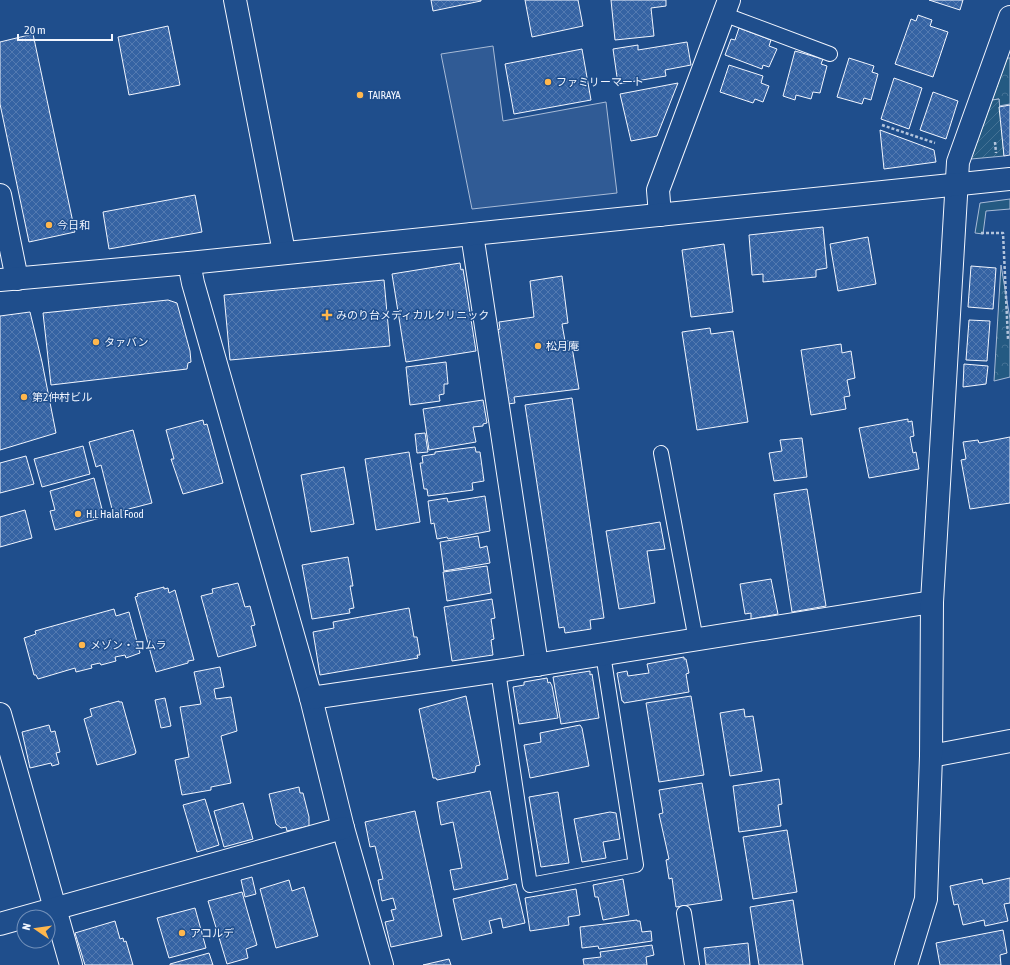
<svg xmlns="http://www.w3.org/2000/svg" width="1010" height="965" font-family="'Asap Condensed','Noto Sans JP',sans-serif">
<defs>
<pattern id="park-crowns" width="20" height="18" patternUnits="userSpaceOnUse"><rect width="20" height="18" fill="#245a82"/><path d="M2 6a3 3 0 1 1 6 0M12 15a3 3 0 1 1 6 0" fill="none" stroke="#447295"/></pattern>
<pattern id="garden-furrows" width="10" height="10" patternUnits="userSpaceOnUse"><rect width="10" height="10" fill="#245a82"/><path d="M-1 1l2-2M0 10L10 0M9 11l2-2" fill="none" stroke="#447295"/></pattern>
<pattern id="building-cross-hatch" width="8" height="8" patternUnits="userSpaceOnUse"><rect width="8" height="8" fill="#3563a3"/><path d="M0 0l8 8M0 8l8-8" fill="none" stroke="#537ab1"/></pattern>
</defs>
<rect width="100%" height="100%" fill="#1f4e8c"/>
<path fill="#245a82" stroke="#a8bbd7" d="M1010 199V209L986 211 983 234 975 233 980 203Z"/>
<g fill="url(#park-crowns)" stroke="#a8bbd7">
<path d="M1007 58H1010V104L999 106V99L992 100Z"/>
<path d="M1001 265 1010 319V377L994 381Z"/>
</g>
<path fill="url(#garden-furrows)" stroke="#a8bbd7" d="M999 99 1004 156 971 159 992 100Z"/>
<path fill="#305b95" stroke="#a8bbd7" d="M493 46 503 121 606 102 617 193 472 209 441 54Z"/>
<g fill="url(#building-cross-hatch)" stroke="#f2f6ff">
<path d="M431 0H481V1L433 11Z"/>
<path d="M525 0H578L583 26 532 37Z"/>
<path d="M611 0H666V6L651 8 654 36 615 40Z"/>
<path d="M929 0H963L960 10Z"/>
<path d="M918 15 932 20 930 26 948 32 933 77 895 64 911 19 916 21Z"/>
<path d="M168 26 180 85 129 95 118 37Z"/>
<path d="M739 28 771 40 769 46 777 49 769 67 763 65 762 69 725 55 731 39 735 40Z"/>
<path d="M33 34 75 232 29 242 0 104V42Z"/>
<path d="M687 42 691 65 665 70 666 76 618 84 613 49 638 45V50Z"/>
<path d="M582 49 591 100 514 114 505 64Z"/>
<path d="M795 51 823 59 821 64 827 66 820 93 813 92 811 99 796 95 795 100 783 96Z"/>
<path d="M849 58 874 66 872 72 878 74 871 100 864 98 862 104 837 97Z"/>
<path d="M729 65 763 76 761 83 769 86 763 102 755 99 753 103 720 92Z"/>
<path d="M894 78 922 88 909 129 881 119Z"/>
<path d="M678 83 657 136 631 141 620 94Z"/>
<path d="M933 92 958 101 946 139 920 130Z"/>
<path d="M1010 105V155L1004 156 999 107Z"/>
<path d="M880 130 934 150 936 162 884 169Z"/>
<path d="M195 195 202 232 109 249 103 212Z"/>
<path d="M823 227 827 268 816 270V277L763 282V274L752 275 749 235Z"/>
<path d="M868 237 876 284 838 291 830 244Z"/>
<path d="M724 244 733 312 691 317 682 250Z"/>
<path d="M460 263 461 270 463 269 476 351 406 362 392 274Z"/>
<path d="M971 266 996 268 993 309 968 307Z"/>
<path d="M562 276 568 323 562 324 565 341H571L579 389 514 397 515 403 508 404 497 330 500 329 499 322 534 317 530 281Z"/>
<path d="M384 280 390 346 230 360 224 295Z"/>
<path d="M168 300 177 303 190 351 191 362 188 363 187 369 51 385 43 313Z"/>
<path d="M30 312 42 362 56 433 0 450V316Z"/>
<path d="M969 320 990 321 987 361 966 360Z"/>
<path d="M710 328 711 334 733 331 748 422 697 430 682 332Z"/>
<path d="M841 344 842 353 851 351 855 378 847 380 850 396 844 397 846 409 811 415 801 350Z"/>
<path d="M446 362 448 384H444V394L439 395 440 401 410 405 406 367Z"/>
<path d="M964 364 988 366 986 384 963 387Z"/>
<path d="M572 398 604 618 590 620 591 629 565 633 564 627 559 628 525 405Z"/>
<path d="M483 400 487 423 483 424V426L473 427 476 442 429 450 423 409Z"/>
<path d="M908 419V422L912 421 914 436 910 437 913 453 916 452 919 469 869 478 859 428Z"/>
<path d="M203 420 204 425 207 424 223 483 183 494 171 459H174L166 430Z"/>
<path d="M133 430 152 503 113 513 101 465 96 467 89 442Z"/>
<path d="M425 433 428 452 417 453 415 434Z"/>
<path d="M1010 437V503L970 509 961 460 966 459 963 442 978 440 979 443Z"/>
<path d="M802 438 807 477 774 481 769 453 782 451 780 440Z"/>
<path d="M83 446 90 474 42 487 34 459Z"/>
<path d="M475 447 476 452H480L484 481 472 483 473 490 428 496 427 489H424L420 463H423L422 456 435 454V452Z"/>
<path d="M409 452 420 522 376 530 365 459Z"/>
<path d="M26 456 34 484 0 493V463Z"/>
<path d="M344 467 354 524 311 532 301 475Z"/>
<path d="M94 478 104 517 55 530 50 511 55 510 50 491Z"/>
<path d="M807 489 826 606 792 612 774 494Z"/>
<path d="M485 496 490 531 448 539 447 537 437 539 434 523 431 524 428 501 447 498 448 502Z"/>
<path d="M25 510 32 538 0 547V517Z"/>
<path d="M660 522 665 549 647 551 655 603 619 609 606 531Z"/>
<path d="M478 536 480 548 487 546 490 563 444 571 440 542Z"/>
<path d="M348 557 353 586H350L354 608 349 609 350 613 312 619 302 565Z"/>
<path d="M487 566 491 593 447 601 443 572Z"/>
<path d="M771 579 778 614 751 619V613L745 614 740 584Z"/>
<path d="M238 583 245 607 250 606 255 625 251 626 256 646 218 657 201 596 213 593 212 589Z"/>
<path d="M164 587V589L168 588 169 593 175 590 194 660 188 661V663L156 672 135 597 138 596 137 594Z"/>
<path d="M492 599 495 618 491 619 494 639 491 640 493 655 452 661 444 607Z"/>
<path d="M409 608 414 637H417L420 655H417L418 658 320 675 313 632 334 628 333 622Z"/>
<path d="M114 609 116 616 129 612 140 653 126 658 125 655 115 657 116 661 101 665 100 663 91 665 92 668 76 672 75 668 38 679 36 675H34L24 638 36 634 35 631Z"/>
<path d="M684 657V659H686L689 673 686 674 689 692 624 703 623 701H622L617 673 627 671 628 676 649 673 647 664Z"/>
<path d="M220 667 224 687 214 689 216 699 231 697 237 731 221 736 231 783 211 787V790L182 795 175 760 189 757 180 707 201 704 194 672Z"/>
<path d="M590 671V675L592 674 599 718 561 724 553 677Z"/>
<path d="M547 678 548 683 550 682 552 686 558 718 519 724 513 687 524 685V682Z"/>
<path d="M466 696 480 765 476 766 475 772 437 780 436 778H433L419 709Z"/>
<path d="M691 696 704 775 659 782 646 703Z"/>
<path d="M165 698 171 726 161 728 155 700Z"/>
<path d="M119 701V702H122L136 752 135 754 97 765 84 719 92 716 90 709Z"/>
<path d="M744 709 745 717 753 716 762 771 730 776 720 713Z"/>
<path d="M49 725 51 732 55 731 60 752 56 753 59 764 52 766 51 763 30 768 22 732Z"/>
<path d="M580 725 582 728 589 766 530 778 524 745 541 742 540 733Z"/>
<path d="M779 779 782 804 778 805 781 826 739 832 733 786Z"/>
<path d="M702 783 722 900 676 907 672 878 669 879 666 860 669 859 659 814 663 813 659 790Z"/>
<path d="M299 787 300 793H303L309 817V826L287 831 286 827 281 828 276 824 269 794Z"/>
<path d="M490 791 508 879 454 890 450 870 462 868 453 822 441 825 437 802Z"/>
<path d="M558 792 569 863 541 867 529 797Z"/>
<path d="M205 799 219 845 197 852 183 805Z"/>
<path d="M243 803 253 839 224 847 214 811Z"/>
<path d="M415 811 442 936 391 947 385 922 394 920 391 910 396 909 393 898 382 901 378 880 383 879 375 846 370 847 365 822Z"/>
<path d="M610 812 616 813 620 839 603 842 606 858 582 862 574 819Z"/>
<path d="M787 830 797 892 753 899 743 837Z"/>
<path d="M252 877 256 894 245 897 241 880Z"/>
<path d="M1010 878V903L1004 904 1008 921 985 926 984 920 963 925 958 904 954 905 950 886 982 879 983 884Z"/>
<path d="M623 879 629 915 603 920 598 897H595L593 885Z"/>
<path d="M289 880 292 891 304 887 318 936 276 948 260 889Z"/>
<path d="M516 884 525 923 503 928 501 918 489 921 492 933 462 940 453 899Z"/>
<path d="M576 889 580 915 568 917 569 925 530 931 525 898Z"/>
<path d="M242 892 257 945 246 949 248 958 227 964 208 901Z"/>
<path d="M793 900 803 965H759L750 907Z"/>
<path d="M195 908 206 948 169 958 157 918Z"/>
<path d="M637 920V921H640L642 932 651 931 652 941 599 949 598 946 582 948 580 927Z"/>
<path d="M115 921 120 939 123 938 124 942 126 941 133 965H85L75 933Z"/>
<path d="M1003 930 1007 953 1000 955 1001 965H940L936 943Z"/>
<path d="M748 943 750 965H706L704 948Z"/>
<path d="M652 945 654 955 646 957 647 965H584L583 959 601 957 600 952Z"/>
<path d="M209 953 213 965H170V964Z"/>
<path d="M449 959 451 965H423Z"/>
</g>
<g fill="none" stroke-linecap="round" stroke-linejoin="round">
<g stroke="#f2f6ff" stroke-width="16">
<g id="service">
<path d="M723 14 830 54"/>
<path d="M661 453 696 640"/>
<path d="M498 671 530 885 636 865 603 654"/>
<path d="M684 913 692 965"/>
</g>
</g>
<g stroke="#f2f6ff" stroke-width="24">
<g id="minor">
<path d="M235 0 284 252"/>
<path d="M0 195 17 279"/>
<path d="M660 215 658 190 729 0"/>
<path d="M472 234 537 665"/>
<path d="M189 263 193 283 311 698 343 828 382 965"/>
<path d="M311 698 498 671 932 602"/>
<path d="M0 714 71 965"/>
<path d="M931 756 1010 741"/>
<path d="M0 924 343 828"/>
<path d="M906 965 926 899 931 756 932 602 958 162 1010 17"/>
</g>
</g>
<g stroke="#f2f6ff" stroke-width="24">
<path id="tertiary" d="M0 280 189 263 1010 179"/>
</g>
<g stroke="#b3c4dc" stroke-width="2.5" stroke-dasharray="3 2" stroke-linecap="butt">
<path d="M882 125 935 143"/>
<path d="M995 142 996 153"/>
<path d="M981 233H1003L1008 339"/>
</g>
<use href="#service" stroke="#1f4e8c" stroke-width="14"/>
<use href="#minor" stroke="#1f4e8c" stroke-width="22"/>
<use href="#tertiary" stroke="#1f4e8c" stroke-width="22"/>
</g>
<g fill="#ffb74d" stroke="#1f4e8c" stroke-width="1.5">
<circle cx="548" cy="82" r="4"/>
<circle cx="360" cy="95" r="4"/>
<circle cx="49" cy="225" r="4"/>
<path d="M325 309h4v4h4v4h-4v4h-4v-4h-4v-4h4z"/>
<circle cx="96" cy="342" r="4"/>
<circle cx="538" cy="346" r="4"/>
<circle cx="24" cy="397" r="4"/>
<circle cx="78" cy="514" r="4"/>
<circle cx="82" cy="645" r="4"/>
<circle cx="182" cy="933" r="4"/>
</g>
<g text-anchor="middle" stroke-width="3" stroke-linejoin="round" paint-order="stroke">
<g font-size="11" fill="#f2f6ff" stroke="#1f4e8c" text-anchor="start">
<text x="556" y="86">ファミリーマート</text>
<text x="368" y="99">TAIRAYA</text>
<text x="57" y="229">今日和</text>
<text x="336" y="319">みのり台メディカルクリニック</text>
<text x="104" y="346">タァバン</text>
<text x="546" y="350">松月庵</text>
<text x="32" y="401">第2仲村ビル</text>
<text x="86" y="518">H.L Halal Food</text>
<text x="90" y="649">メゾン・コムラ</text>
<text x="190" y="937">アコルデ</text>
</g>
</g>
<g transform="translate(36 929) rotate(283)"><circle r="19" fill="#1f4e8c" stroke="#7391ba"/>
<path d="M0-3L7 15L0 10L-7 15Z" fill="#ffb74d"/>
<text y="-6" font-size="11" font-weight="bold" text-anchor="middle" fill="#f2f6ff">N</text>
</g>
<path d="M18 34v6h94v-6" fill="none" stroke="#f2f6ff" stroke-width="2"/>
<text x="24" y="34" font-size="12" fill="#f2f6ff" stroke="#1f4e8c" stroke-width="3" paint-order="stroke">20 m</text>
</svg>
